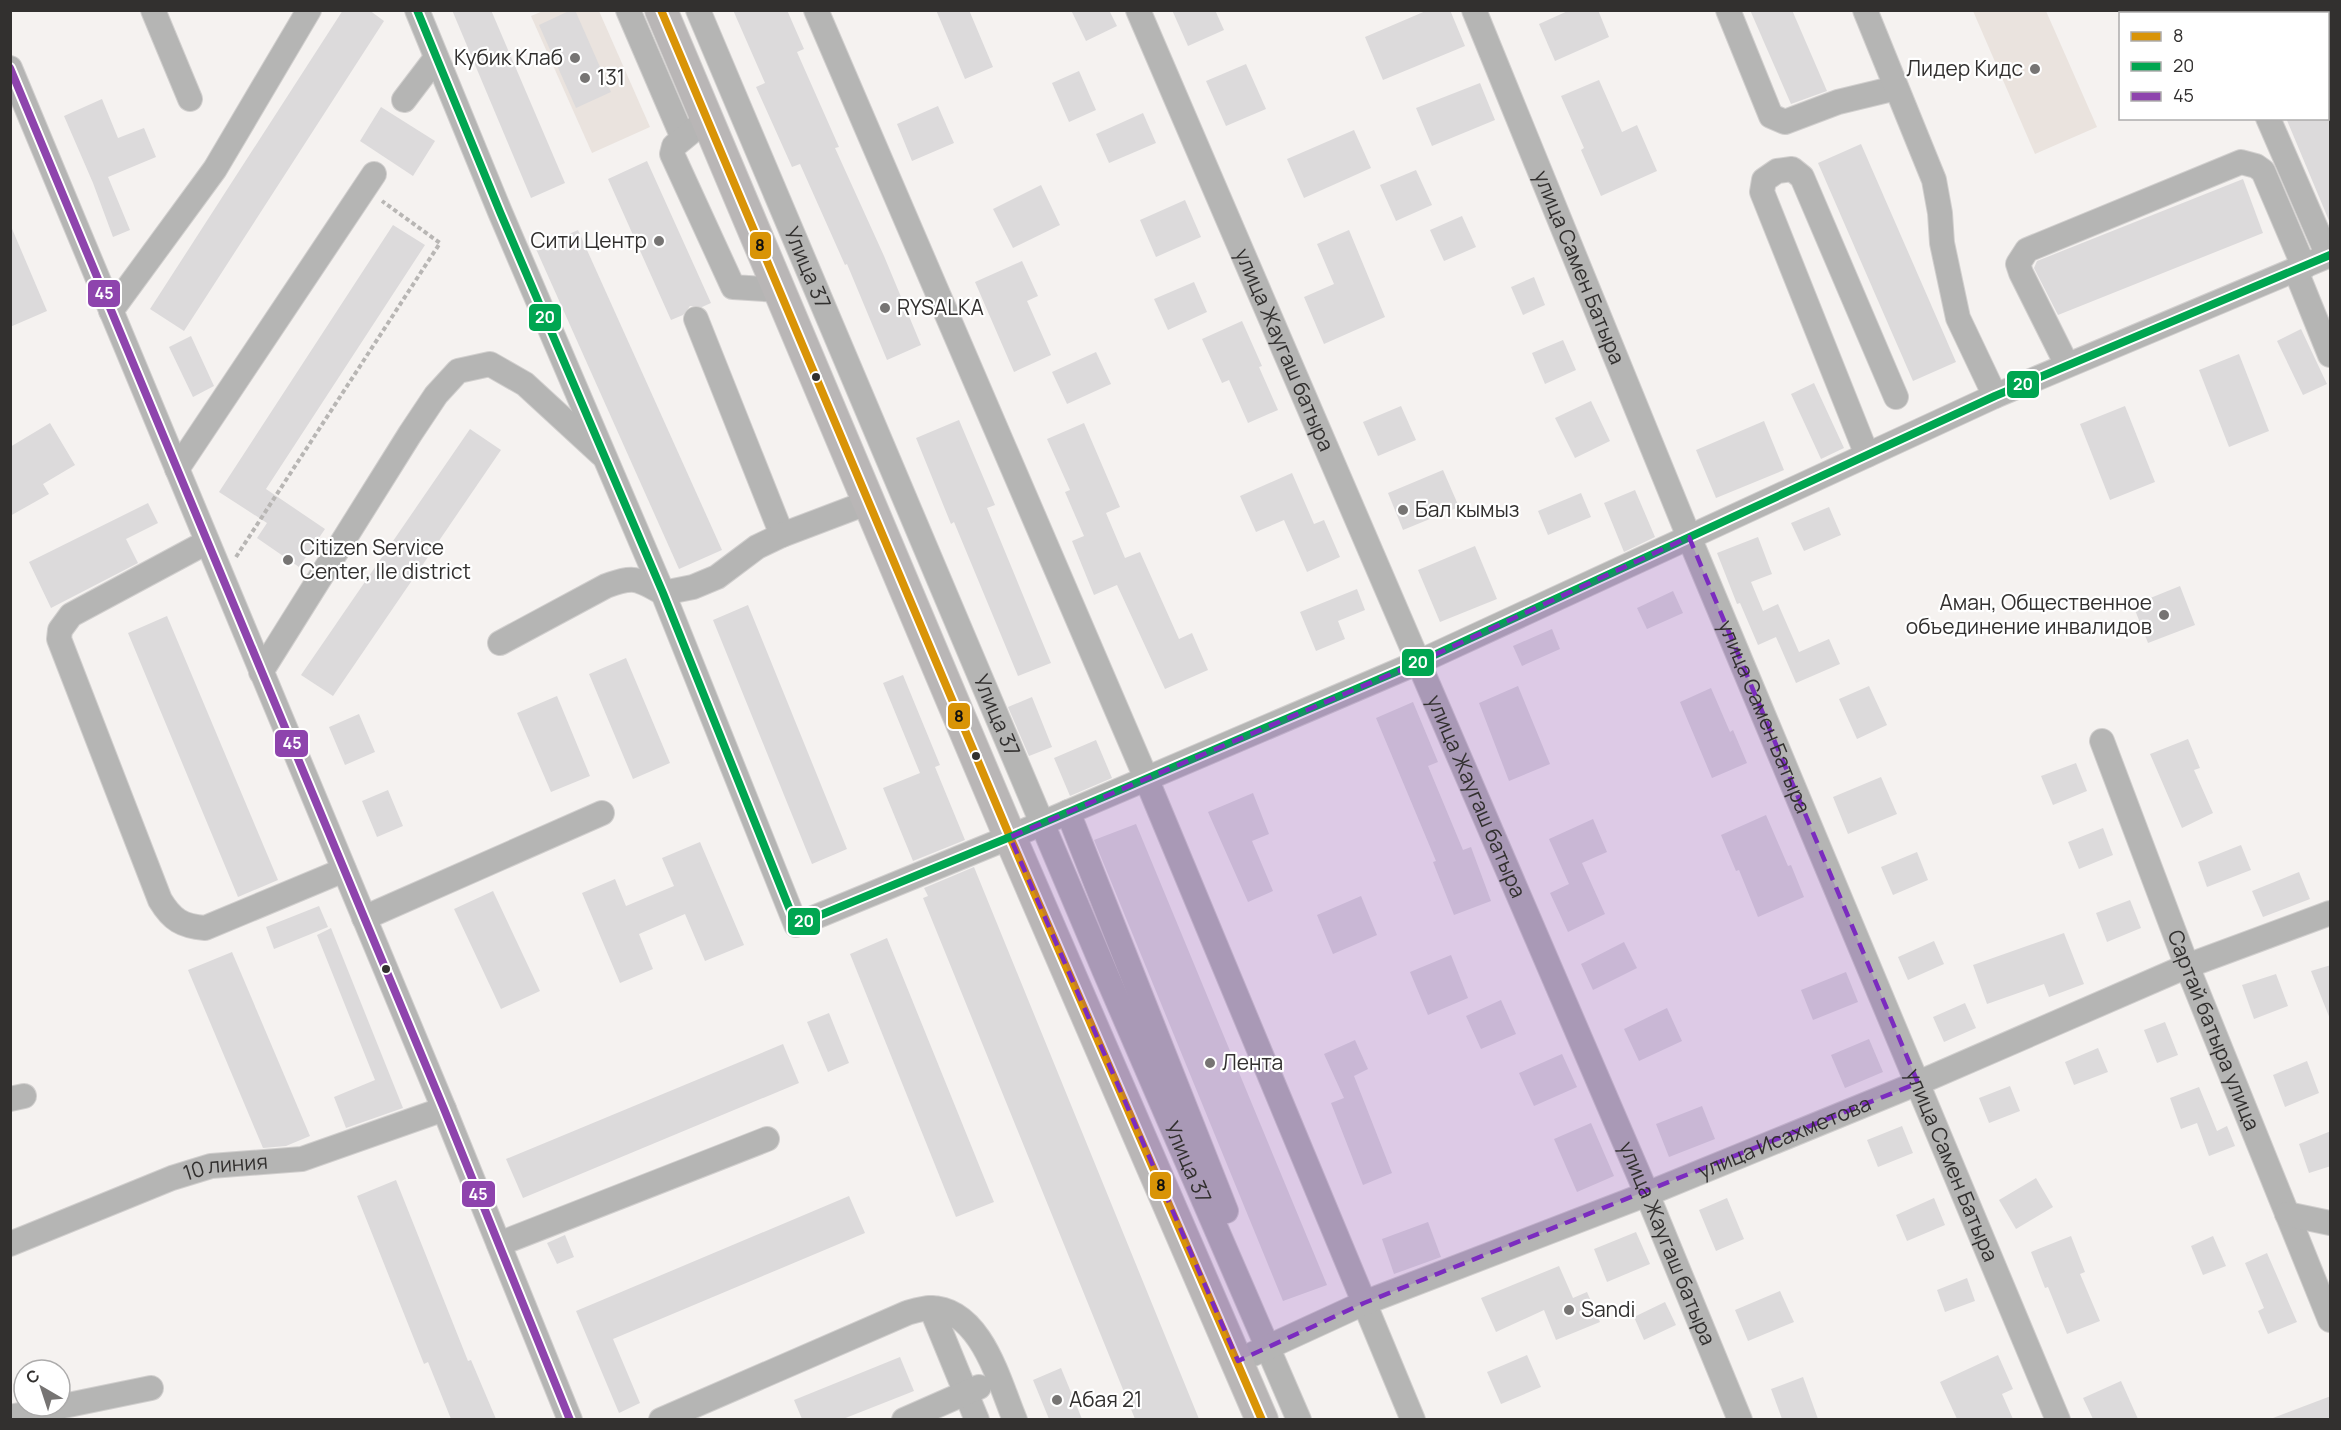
<svg xmlns="http://www.w3.org/2000/svg" width="2341" height="1430" font-family="Manrope,sans-serif">
<rect width="100%" height="100%" fill="#f5f2f0"/>
<g fill="#eae3de">
<path d="M543 11H599L650 127 592 153 531 16Z"/>
<path d="M1973 11H2046L2097 127 2035 154Z"/>
</g>
<g fill="#dcdadb">
<path d="M343 10H369L384 21 184 331 150 309Z"/>
<path d="M452 10H491L565 183 531 198Z"/>
<path d="M571 10H575L611 92 576 108 539 25Z"/>
<path d="M733 10H787L804 49 797 52 839 147 835 148 884 256 921 345 887 360 847 264 845 265 800 164 792 167 756 87 765 83Z"/>
<path d="M936 10H969L993 67 965 79Z"/>
<path d="M1071 10H1109L1117 26 1086 41Z"/>
<path d="M1172 10H1215L1224 30 1188 46Z"/>
<path d="M1428 10H1450L1465 46 1383 80 1365 37Z"/>
<path d="M1570 10H1598L1609 37 1555 61 1539 24Z"/>
<path d="M1750 10H1792L1827 91 1791 104Z"/>
<path d="M1246 64 1266 109 1226 126 1206 81Z"/>
<path d="M1079 71 1096 110 1069 122 1052 83Z"/>
<path d="M1599 80 1622 132 1637 125 1657 171 1601 196 1581 150 1584 148 1561 96Z"/>
<path d="M1480 83 1495 120 1432 146 1416 108Z"/>
<path d="M102 99 118 138 144 128 156 157 108 177 130 230 113 237 93 183 64 116Z"/>
<path d="M938 106 954 143 912 161 897 124Z"/>
<path d="M381 107 435 141 413 176 360 141Z"/>
<path d="M1143 113 1156 143 1109 163 1096 134Z"/>
<path d="M2286 118H2331V223H2330Z"/>
<path d="M1354 130 1371 168 1304 198 1287 159Z"/>
<path d="M1861 144 1956 362 1913 381 1818 163Z"/>
<path d="M647 161 711 303 702 307 690 306 683 315 671 320 608 179Z"/>
<path d="M1416 170 1432 205 1396 221 1380 185Z"/>
<path d="M2243 179 2263 233 2058 315 2034 268 2037 261Z"/>
<path d="M1041 185 1060 225 1013 248 993 209Z"/>
<path d="M1185 200 1201 237 1156 257 1140 220Z"/>
<path d="M1462 216 1476 247 1444 261 1430 230Z"/>
<path d="M10 224 47 311 10 327Z"/>
<path d="M393 225 425 245 266 489 325 529 299 567 257 538 267 523 219 492Z"/>
<path d="M578 230 722 550 679 569 536 249Z"/>
<path d="M1349 230 1385 317 1324 344 1304 297 1334 284 1317 244Z"/>
<path d="M1022 261 1038 296 1027 301 1051 355 1014 372 975 282Z"/>
<path d="M1534 277 1545 305 1523 315 1511 287Z"/>
<path d="M1194 282 1207 312 1168 330 1154 299Z"/>
<path d="M1242 321 1262 366 1259 367 1278 410 1248 423 1229 380 1222 383 1202 339Z"/>
<path d="M2301 329 2327 384 2303 395 2277 341Z"/>
<path d="M191 336 214 386 193 397 169 347Z"/>
<path d="M1563 340 1576 370 1545 384 1532 353Z"/>
<path d="M1096 352 1111 384 1067 404 1052 372Z"/>
<path d="M2239 354 2269 431 2229 447 2199 370Z"/>
<path d="M1814 383 1844 448 1821 459 1791 394Z"/>
<path d="M1591 401 1610 441 1575 458 1555 418Z"/>
<path d="M1401 406 1416 440 1378 456 1363 422Z"/>
<path d="M2125 406 2155 482 2110 500 2080 424Z"/>
<path d="M959 420 995 505 987 508 1051 663 1018 676 954 522 951 524 916 438Z"/>
<path d="M1764 421 1784 470 1716 498 1696 450Z"/>
<path d="M50 423 75 465 43 484 49 494 10 516V447Z"/>
<path d="M1084 423 1120 507 1106 513 1125 558 1140 552 1179 639 1192 633 1208 670 1165 689 1117 585 1094 595 1072 541 1084 536 1065 492 1070 490 1047 439Z"/>
<path d="M470 429 501 450 333 696 301 675Z"/>
<path d="M1443 470 1459 507 1403 530 1388 493Z"/>
<path d="M1292 473 1314 524 1324 520 1340 557 1307 572 1284 520 1256 532 1240 496Z"/>
<path d="M1635 490 1655 537 1624 552 1604 503Z"/>
<path d="M1581 493 1591 517 1548 535 1538 511Z"/>
<path d="M148 503 158 523 126 539 138 563 51 608 29 562Z"/>
<path d="M1829 507 1841 535 1804 551 1791 523Z"/>
<path d="M1758 537 1772 574 1751 582 1763 611 1778 604 1799 652 1829 639 1840 664 1796 683 1776 637 1758 645 1740 603 1737 604 1717 553Z"/>
<path d="M1475 546 1497 599 1440 622 1418 570Z"/>
<path d="M2180 586 2195 625 2148 643 2133 605Z"/>
<path d="M1357 589 1365 610 1338 621 1345 639 1316 651 1300 612Z"/>
<path d="M1673 591 1683 613 1647 629 1637 608Z"/>
<path d="M748 605 847 849 812 864 713 620Z"/>
<path d="M167 616 278 880 238 897 128 633Z"/>
<path d="M1552 629 1560 649 1522 666 1513 646Z"/>
<path d="M626 658 670 763 633 779 589 674Z"/>
<path d="M903 675 940 765 935 767 965 840 913 861 883 788 920 773 883 683Z"/>
<path d="M1518 686 1550 764 1509 781 1479 703Z"/>
<path d="M1869 686 1887 725 1857 739 1839 699Z"/>
<path d="M1711 688 1730 732 1733 730 1747 763 1712 778 1680 702Z"/>
<path d="M557 696 590 776 551 792 517 713Z"/>
<path d="M1032 697 1052 747 1029 756 1008 707Z"/>
<path d="M1413 702 1438 762 1428 766 1463 850 1471 847 1491 901 1454 915 1433 862 1436 861 1376 718Z"/>
<path d="M359 714 375 752 345 765 329 727Z"/>
<path d="M2188 739 2200 768 2194 770 2213 813 2182 828 2150 754Z"/>
<path d="M1096 740 1112 778 1070 796 1054 758Z"/>
<path d="M2076 763 2087 791 2053 805 2041 776Z"/>
<path d="M1881 777 1897 814 1848 834 1833 797Z"/>
<path d="M388 790 403 826 377 837 362 801Z"/>
<path d="M1253 793 1269 834 1252 841 1273 891 1248 902 1208 812Z"/>
<path d="M1766 815 1788 866 1791 865 1804 897 1758 917 1739 870 1736 871 1721 835Z"/>
<path d="M1593 819 1607 852 1582 863 1605 914 1568 932 1550 893 1569 884 1549 839Z"/>
<path d="M1136 824 1327 1285 1283 1301 1094 840Z"/>
<path d="M2103 828 2113 855 2079 869 2068 842Z"/>
<path d="M700 842 744 945 705 961 685 914 639 934 653 969 620 983 582 893 615 879 626 906 674 886 662 858Z"/>
<path d="M2241 845 2251 870 2207 887 2198 862Z"/>
<path d="M1917 852 1928 880 1893 895 1881 867Z"/>
<path d="M974 867 1199 1419H1135L923 898 928 896 924 888Z"/>
<path d="M2299 872 2310 899 2263 917 2252 891Z"/>
<path d="M493 891 540 991 501 1009 454 909Z"/>
<path d="M1361 896 1377 935 1333 954 1317 915Z"/>
<path d="M2130 900 2141 928 2107 942 2096 913Z"/>
<path d="M319 906 328 927 274 949 266 927Z"/>
<path d="M331 928 403 1108 346 1128 334 1097 375 1080 317 935Z"/>
<path d="M2064 933 2084 984 2049 997 2044 984 1987 1004 1973 965Z"/>
<path d="M887 938 994 1202 956 1217 850 954Z"/>
<path d="M1934 941 1944 964 1908 980 1898 957Z"/>
<path d="M1624 942 1637 968 1593 990 1581 964Z"/>
<path d="M232 952 310 1136 286 1146 263 1148 188 970Z"/>
<path d="M1451 955 1468 998 1428 1015 1410 972Z"/>
<path d="M2331 965V1019H2330L2311 971Z"/>
<path d="M1846 972 1858 1002 1813 1020 1801 990Z"/>
<path d="M2276 974 2288 1006 2254 1019 2242 985Z"/>
<path d="M1501 1000 1516 1034 1481 1049 1466 1016Z"/>
<path d="M1965 1003 1976 1028 1944 1042 1933 1017Z"/>
<path d="M1667 1008 1682 1041 1639 1061 1624 1029Z"/>
<path d="M829 1013 849 1063 828 1072 807 1022Z"/>
<path d="M2165 1022 2178 1055 2157 1063 2144 1030Z"/>
<path d="M1869 1039 1883 1072 1845 1088 1831 1055Z"/>
<path d="M1355 1040 1368 1069 1354 1076 1392 1173 1363 1185 1331 1103 1344 1098 1324 1054Z"/>
<path d="M783 1044 799 1083 523 1198 506 1159Z"/>
<path d="M2098 1048 2108 1072 2074 1085 2065 1062Z"/>
<path d="M1562 1054 1577 1087 1534 1106 1519 1073Z"/>
<path d="M2307 1061 2319 1093 2285 1107 2273 1075Z"/>
<path d="M2010 1086 2020 1111 1989 1123 1979 1098Z"/>
<path d="M2199 1087 2217 1131 2227 1126 2235 1146 2209 1156 2197 1123 2181 1129 2170 1098Z"/>
<path d="M1702 1106 1715 1139 1669 1157 1656 1124Z"/>
<path d="M1591 1123 1614 1176 1577 1192 1554 1139Z"/>
<path d="M1902 1126 1913 1153 1878 1167 1867 1140Z"/>
<path d="M2331 1131V1166L2309 1173 2299 1144Z"/>
<path d="M2036 1178 2053 1207 2016 1229 1999 1200Z"/>
<path d="M396 1180 468 1361 471 1360 496 1419H451L428 1362 424 1364 357 1196Z"/>
<path d="M849 1196 865 1233 613 1339 640 1403 619 1413 576 1311Z"/>
<path d="M1727 1198 1744 1239 1716 1251 1699 1210Z"/>
<path d="M1934 1198 1945 1225 1907 1241 1896 1215Z"/>
<path d="M1428 1222 1441 1257 1394 1274 1382 1239Z"/>
<path d="M1636 1232 1650 1264 1607 1282 1594 1249Z"/>
<path d="M565 1235 574 1257 557 1264 547 1243Z"/>
<path d="M2071 1236 2085 1272 2080 1274 2100 1321 2067 1334 2048 1287 2045 1288 2031 1252Z"/>
<path d="M2213 1236 2226 1266 2203 1275 2191 1246Z"/>
<path d="M2267 1253 2297 1322 2268 1334 2258 1311 2264 1308 2245 1263Z"/>
<path d="M1559 1266 1573 1298 1587 1292 1600 1322 1556 1340 1544 1310 1496 1332 1481 1298Z"/>
<path d="M1967 1278 1975 1301 1945 1312 1937 1290Z"/>
<path d="M1780 1291 1794 1322 1748 1341 1735 1310Z"/>
<path d="M1665 1302 1676 1325 1644 1340 1634 1317Z"/>
<path d="M1527 1355 1541 1387 1501 1404 1487 1372Z"/>
<path d="M1998 1355 2013 1389 2002 1394 2013 1419H1957L1940 1382Z"/>
<path d="M900 1357 914 1391 843 1419H802L794 1400Z"/>
<path d="M1061 1368 1082 1419H1049L1033 1380Z"/>
<path d="M1803 1377 1818 1419H1782L1771 1389Z"/>
<path d="M2121 1381 2138 1419H2093L2083 1398Z"/>
<path d="M2331 1396V1419H2274L2273 1418Z"/>
</g>
<g fill="none" stroke-linecap="round" stroke-linejoin="round">
<g stroke="#d1cfce" stroke-width="26">
<g id="minor">
<path d="M153 10 190 99"/>
<path d="M417 10 500 212 663 593 796 925 1010 837 1419 662 1995 396 2330 255"/>
<path d="M628 10 683 138"/>
<path id="s1" d="M698 10 1105 972 1299 1420"/>
<path d="M816 10 1146 778 1413 1420"/>
<path id="s2" d="M1138 10 1647 1194 1740 1420"/>
<path id="s3" d="M1474 10 1689 537 2058 1420"/>
<path d="M1728 10 1771 116 1785 122 1838 102 1896 88"/>
<path d="M1865 10 1934 180 1940 213 1942 243 1958 318 1995 396"/>
<path d="M2221 10 2222 14"/>
<path d="M10 68 444 1109 570 1420"/>
<path d="M404 100 436 58"/>
<path d="M2268 118 2328 256"/>
<path d="M707 119 674 146 672 154 733 287 780 290"/>
<path d="M2296 271 2330 355"/>
<path d="M111 311 215 169 309 10"/>
<path d="M696 319 782 535"/>
<path d="M2067 365 2021 273 2018 264 2027 250 2241 162 2256 166 2263 171 2304 267"/>
<path d="M1867 455 1762 192 1764 180 1777 171 1792 169 1802 177 1896 397"/>
<path d="M177 469 374 174"/>
<path d="M207 542 71 615 60 630 59 639 160 900C172 920 182 926 205 928L344 870"/>
<path d="M500 643 606 586C634 576 637 578 663 593L693 587 717 577 757 547 782 535 869 502"/>
<path d="M261 672 410 434 436 395 458 371 490 364 525 384 601 454"/>
<path id="s4" d="M2102 741 2187 966 2330 1320"/>
<path d="M1068 812 1226 1211"/>
<path d="M364 918 602 813"/>
<path d="M10 1099 24 1096"/>
<path d="M2287 1214 2330 1223"/>
<path id="s5" d="M10 1244 172 1178 211 1166 302 1159 444 1109"/>
<path d="M499 1244 767 1139"/>
<path d="M931 1308 977 1420"/>
<path id="s6" d="M1253 1354 1364 1303 1647 1194 1918 1083 2187 966 2330 913"/>
<path d="M10 1417 151 1388"/>
<path d="M661 1420 907 1313C914 1311 923 1308 930 1308 981 1308 999 1382 1015 1420"/>
<path d="M904 1420 979 1387"/>
</g>
</g>
<g stroke="#d1cfce" stroke-width="34">
<path id="major" d="M661 10 1010 837 1262 1420"/>
</g>
<path stroke="#b8b6b4" stroke-width="4" stroke-dasharray="4.5 3" stroke-linecap="butt" d="M236 557 440 243 382 201"/>
<use href="#minor" stroke="#b5b5b4" stroke-width="24"/>
<use href="#major" stroke="#b9b6b6" stroke-width="32"/>
<g stroke="#fff" stroke-width="12">
<path id="bus-1" d="M661 10 1010 837 1262 1420"/>
</g>
<g stroke="#fff" stroke-width="12">
<path id="bus-2" d="M417 10 500 212 663 593 796 925 1010 837 1419 662 1995 396 2330 255"/>
</g>
<g stroke="#fff" stroke-width="12">
<path id="bus-3" d="M10 68 444 1109 570 1420"/>
</g>
<use href="#bus-1" stroke="#d99407" stroke-width="8"/>
<use href="#bus-2" stroke="#00a651" stroke-width="8"/>
<use href="#bus-3" stroke="#8e44ad" stroke-width="8"/>
</g>
<path fill="#7b2cbf" fill-opacity="0.2" stroke="#7b2cbf" stroke-width="4.5" stroke-dasharray="12 8" stroke-linejoin="round" d="M1689 537 1918 1083 1364 1303 1238 1361 1010 837 1419 662Z"/>
<g fill="#767473" stroke="#fff" stroke-width="2">
<circle cx="575" cy="58" r="6"/>
<circle cx="2035" cy="69" r="6"/>
<circle cx="585" cy="78" r="6"/>
<circle cx="659" cy="241" r="6"/>
<circle cx="885" cy="308" r="6"/>
<circle cx="1403" cy="510" r="6"/>
<circle cx="288" cy="560" r="6"/>
<circle cx="2164" cy="615" r="6"/>
<circle cx="1210" cy="1063" r="6"/>
<circle cx="1569" cy="1310" r="6"/>
<circle cx="1057" cy="1400" r="6"/>
</g>
<g fill="#32302f" stroke="#fff" stroke-width="2">
<circle cx="816" cy="377" r="5"/>
<circle cx="976" cy="756" r="5"/>
<circle cx="386" cy="969" r="5"/>
</g>
<g text-anchor="middle" stroke-width="4.5" stroke-linejoin="round" paint-order="stroke">
<g font-size="21" fill="#32302f" stroke="#fff" text-anchor="start">
<text x="563" y="65" text-anchor="end">Кубик Клаб</text>
<text x="2023" y="76" text-anchor="end">Лидер Кидс</text>
<text x="597" y="85">131</text>
<text x="647" y="248" text-anchor="end">Сити Центр</text>
<text x="897" y="315">RYSALKA</text>
<text x="1415" y="517">Бал кымыз</text>
<text x="300" y="555">Citizen Service<tspan x="300" dy="24">Center, Ile district</tspan></text>
<text x="2152" y="610" text-anchor="end">Аман, Общественное<tspan x="2152" dy="24">объединение инвалидов</tspan></text>
<text x="1222" y="1070">Лента</text>
<text x="1581" y="1317">Sandi</text>
<text x="1069" y="1407">Абая 21</text>
</g>
<g font-size="21" fill="#32302f" stroke="#fff">
<text dy="7" stroke="none"><textPath href="#s3" startOffset="278">улица Самен Батыра</textPath></text>
<text dy="7" stroke="none"><textPath href="#s1" startOffset="280">Улица 37</textPath></text>
<text dy="7" stroke="none"><textPath href="#s2" startOffset="370">улица Жаугаш батыра</textPath></text>
<text dy="7" stroke="none"><textPath href="#s1" startOffset="766">Улица 37</textPath></text>
<text dy="7" stroke="none"><textPath href="#s3" startOffset="764">улица Самен Батыра</textPath></text>
<text dy="7" stroke="none"><textPath href="#s2" startOffset="856">улица Жаугаш батыра</textPath></text>
<text dy="7" stroke="none"><textPath href="#s4" startOffset="310">Сартай батыра улица</textPath></text>
<text dy="7" stroke="none"><textPath href="#s6" startOffset="574">улица Исахметова</textPath></text>
<text dy="7" stroke="none"><textPath href="#s1" startOffset="1252">Улица 37</textPath></text>
<text dy="7" stroke="none"><textPath href="#s3" startOffset="1250">улица Самен Батыра</textPath></text>
<text dy="7" stroke="none"><textPath href="#s5" startOffset="230">10 линия</textPath></text>
<text dy="7" stroke="none"><textPath href="#s2" startOffset="1342">улица Жаугаш батыра</textPath></text>
</g>
</g>
<g stroke="#fff" stroke-width="2">
<rect x="749" y="231" width="23" height="29" rx="6" fill="#d99407"/>
<rect x="87" y="279" width="34" height="29" rx="6" fill="#8e44ad"/>
<rect x="528" y="303" width="34" height="29" rx="6" fill="#00a651"/>
<rect x="2006" y="370" width="34" height="29" rx="6" fill="#00a651"/>
<rect x="1401" y="648" width="34" height="29" rx="6" fill="#00a651"/>
<rect x="947" y="702" width="24" height="28" rx="6" fill="#d99407"/>
<rect x="274" y="729" width="35" height="29" rx="6" fill="#8e44ad"/>
<rect x="787" y="907" width="34" height="29" rx="6" fill="#00a651"/>
<rect x="1149" y="1171" width="23" height="29" rx="6" fill="#d99407"/>
<rect x="461" y="1180" width="35" height="28" rx="6" fill="#8e44ad"/>
</g>
<g font-size="16" text-anchor="middle" font-weight="bold" fill="#fff">
<text x="104" y="299">45</text>
<text x="545" y="323">20</text>
<text x="2023" y="390">20</text>
<text x="1418" y="668">20</text>
<text x="292" y="749">45</text>
<text x="804" y="927">20</text>
<text x="478" y="1200">45</text>
</g>
<g font-size="16" text-anchor="middle" font-weight="bold" fill="#111">
<text x="760" y="251">8</text>
<text x="959" y="722">8</text>
<text x="1161" y="1191">8</text>
</g>
<rect width="2341" height="1430" fill="none" stroke="#32302f" stroke-width="24"/>
<rect x="2119" y="12" width="210" height="108" fill="#ffffff" stroke="#adacac" stroke-width="1.5"/>
<rect x="2131" y="32" width="30" height="9" fill="#d99407" stroke="#adacac" stroke-width="1.5"/>
<text x="2173" y="42" font-size="18" fill="#32302f">8</text>
<rect x="2131" y="62" width="30" height="9" fill="#00a651" stroke="#adacac" stroke-width="1.5"/>
<text x="2173" y="72" font-size="18" fill="#32302f">20</text>
<rect x="2131" y="92" width="30" height="9" fill="#8e44ad" stroke="#adacac" stroke-width="1.5"/>
<text x="2173" y="102" font-size="18" fill="#32302f">45</text>
<g transform="translate(42 1388) rotate(321)"><circle r="28" fill="#ffffff" stroke="#adacac" stroke-width="1.5"/>
<path d="M0-4.5L10 22L0 15L-10 22Z" fill="#767473"/>
<text y="-9" font-size="16" font-weight="bold" text-anchor="middle" fill="#32302f">С</text>
</g>
</svg>
